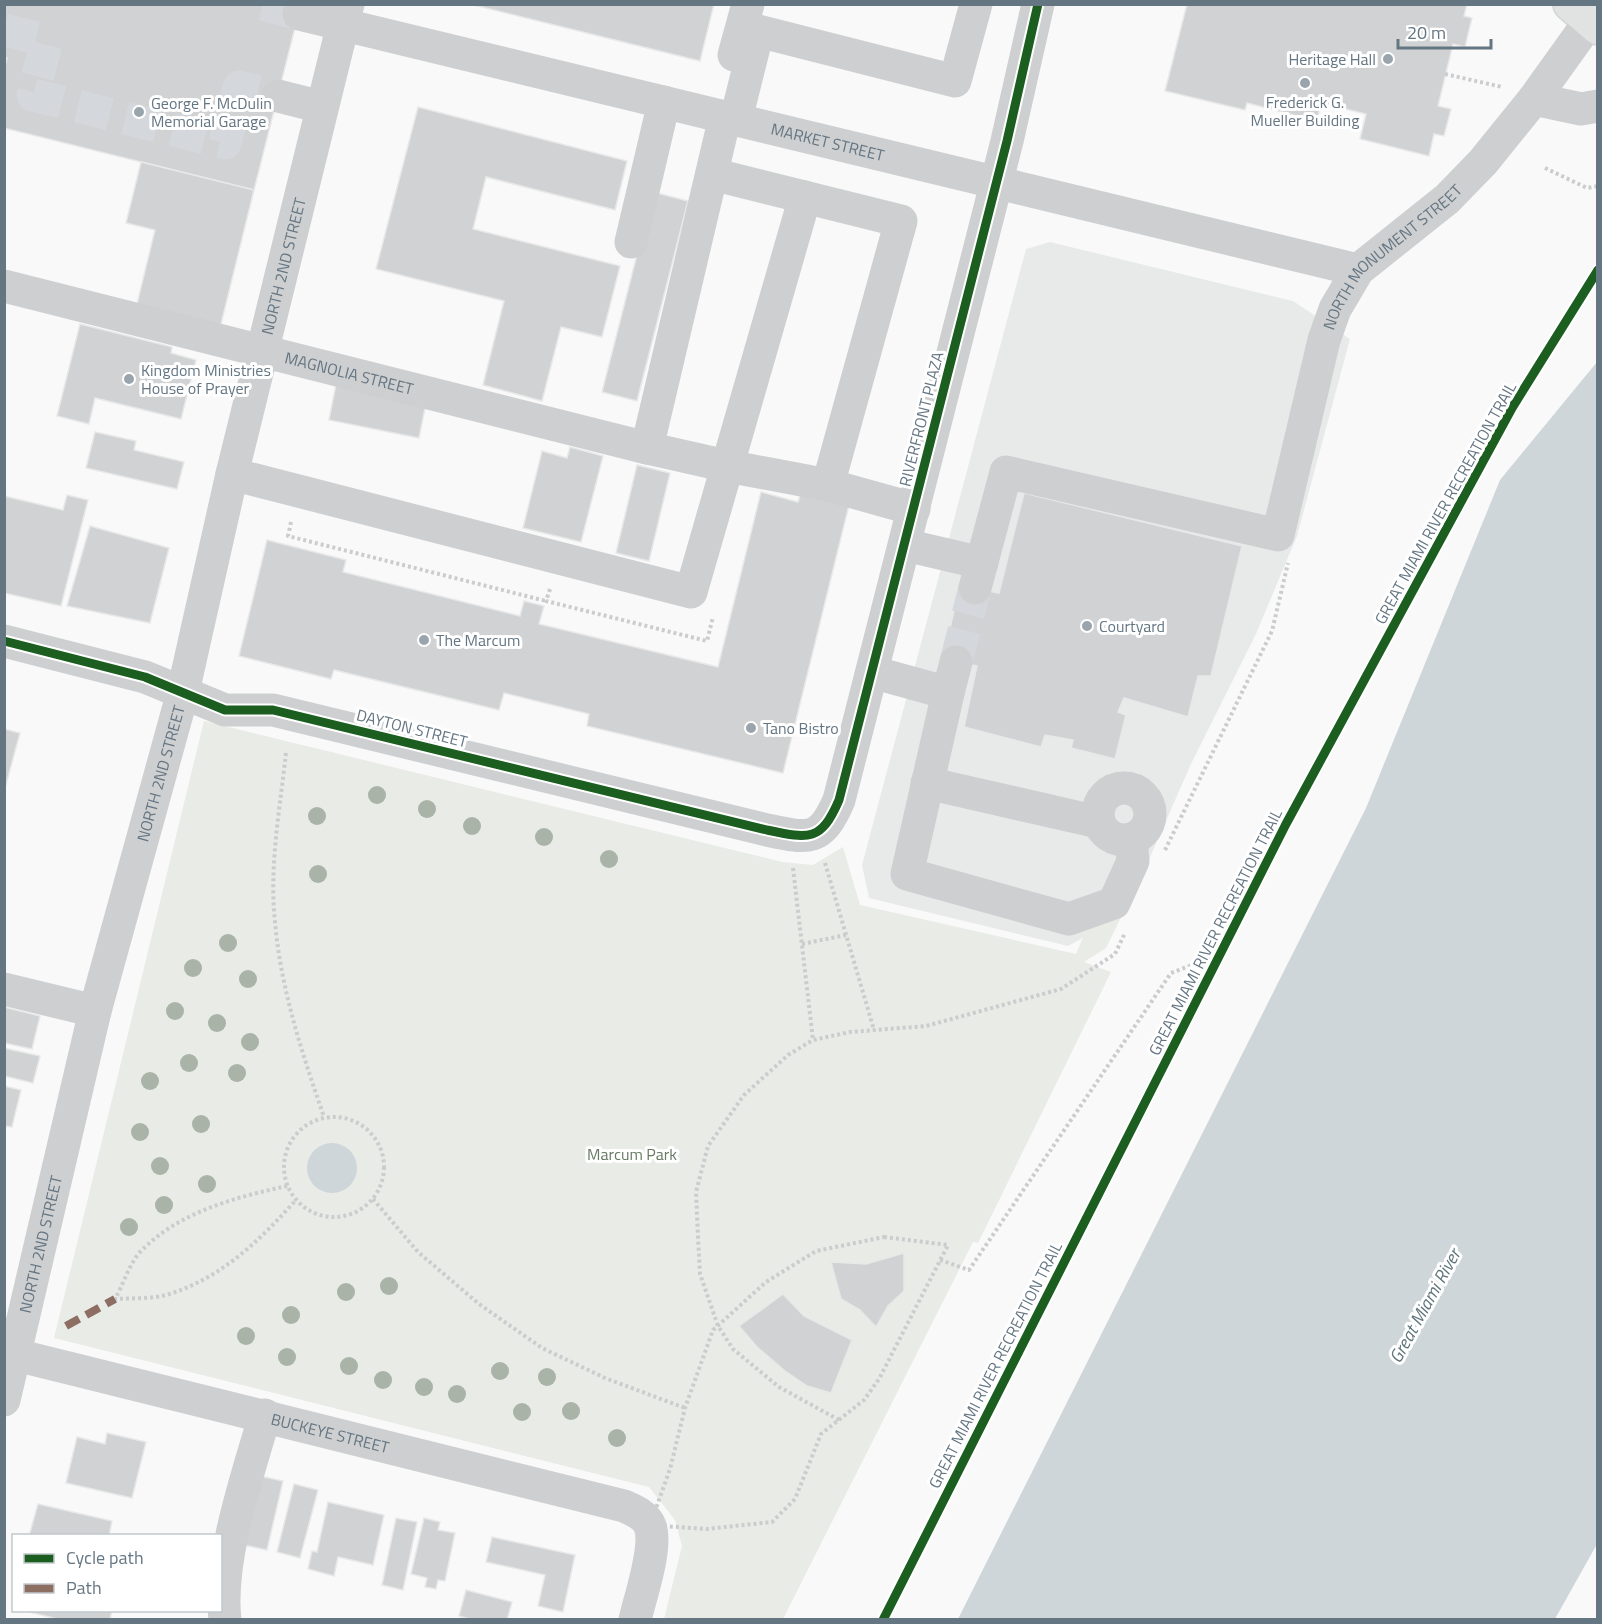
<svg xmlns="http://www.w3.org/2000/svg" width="1602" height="1624" font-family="'Titillium Web',sans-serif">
<rect width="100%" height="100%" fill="#f9f9f9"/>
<path fill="#e8e9e9" d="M1050 242 1293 301 1350 339 1297 536 1256 634 1191 764 1147 864 1117 919 1068 946 869 898 862 865 1026 249Z"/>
<path fill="#e8ebe6" d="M204 721 782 862 813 865 843 847 860 905 1076 954 1116 858 1147 864 1106 948 1084 962 1111 972 978 1243 973 1242 783 1619H664L682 1546 675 1520 649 1487 54 1338Z"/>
<g fill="#ced6d9">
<path d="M1597 362V1544L1555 1619H958L1366 808 1500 480Z"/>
<circle cx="332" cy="1168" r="25"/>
</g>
<g fill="#d0d2d3" stroke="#e8e8e8" stroke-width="1.5">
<path d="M4 4H301L254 190 4 128V69L7 58H4Z"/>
<path d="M470 4H714L700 61Z"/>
<path d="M1187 4H1467L1464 16 1472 18 1465 47 1453 44 1438 106 1451 109 1444 136 1434 134 1429 156 1360 139 1366 114 1321 103 1317 121 1247 103 1245 110 1165 91Z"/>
<path d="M418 107 627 161 615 210 486 177 473 229 620 266 602 337 561 327 542 401 483 385 504 301 376 269Z"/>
<path d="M141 162 254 190 220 328 136 308 155 230 126 223Z"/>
<path d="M653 192 688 201 637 401 602 392Z"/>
<path d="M80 324 172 347 171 353 196 360 181 419 95 398 89 424 57 416Z"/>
<path d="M336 384 426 403 419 438 329 420Z"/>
<path d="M95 432 136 441 134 450 184 462 177 489 86 468Z"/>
<path d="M570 447 603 456 581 542 523 528 542 451 567 458Z"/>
<path d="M637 465 670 473 649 561 616 553Z"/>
<path d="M803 485 851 497 783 773 587 726 589 714 504 693 499 710 334 670 331 679 239 656 267 540 346 560 343 572 520 616 524 601 544 606 539 624 718 667 761 492 798 502Z"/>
<path d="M1024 493 1242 546 1211 676H1198L1188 717 1124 698 1118 712 1126 715 1115 759 1071 748 1073 740 1045 735 1041 747 964 727 977 666 943 658 960 585 999 593Z"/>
<path d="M67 495 88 500 61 606 4 593V496L63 510Z"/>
<path d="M90 526 169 548 150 623 67 606Z"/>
<path d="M4 729 20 733 4 792Z"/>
<path d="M4 1007 40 1016 32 1049 4 1043Z"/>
<path d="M4 1048 40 1056 33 1083 4 1076Z"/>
<path d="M4 1086 21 1090 12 1127 4 1126Z"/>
<path d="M904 1253V1291L888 1306 876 1327 860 1310 841 1299 831 1262 866 1264Z"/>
<path d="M783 1294 804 1316 852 1340 831 1393 807 1386 785 1371 757 1347 739 1326Z"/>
<path d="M107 1433 146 1442 132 1498 66 1483 77 1437 105 1444Z"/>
<path d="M260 1476 283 1481 267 1550 244 1545Z"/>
<path d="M294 1484 318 1490 300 1558 277 1552Z"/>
<path d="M328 1502 384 1515 373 1565 338 1557 334 1576 308 1569 312 1551 317 1552Z"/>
<path d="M38 1504 112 1521 109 1536H29Z"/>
<path d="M396 1518 417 1522 403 1590 382 1585Z"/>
<path d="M424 1518 440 1522 438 1530 455 1533 445 1581 438 1580 436 1589 425 1587 427 1578 411 1574Z"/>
<path d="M492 1537 575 1555 563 1612 538 1606 545 1575 486 1562Z"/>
<path d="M466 1590 512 1602 507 1620H473L459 1616Z"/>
<path d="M22 1610H112L110 1620H61Z"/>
</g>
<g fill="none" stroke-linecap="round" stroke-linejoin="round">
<g stroke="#d4d8dc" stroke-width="33" stroke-dasharray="33 16" stroke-linecap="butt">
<path d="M263 4 299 14"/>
<path d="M4 30 47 40 33 95 225 143 239 87 278 96"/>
<path d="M956 662 975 588"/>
</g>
<g stroke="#d5d6d7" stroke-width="36">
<path id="major" d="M1570 4 1598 28"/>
</g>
<g stroke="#cbcccd" stroke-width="4" stroke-dasharray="3 3" stroke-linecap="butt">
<path d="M1445 74 1502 87"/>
<path d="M1545 168 1587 188 1598 186"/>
<path d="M291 522 288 536 546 601"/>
<path d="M550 589 546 601 707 641 713 617"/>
<path d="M286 753C280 808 269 866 275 922 281 990 302 1053 324 1117"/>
<path d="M1165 850 1272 631 1288 563"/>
<path d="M825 863 874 1030"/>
<path d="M793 868 813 1040"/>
<path d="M802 944 846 935"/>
<circle cx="334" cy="1167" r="50"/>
<path d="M287 1186C236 1197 179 1212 141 1251 130 1262 123 1285 115 1299 132 1298 151 1299 166 1295 221 1279 259 1241 296 1200"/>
<path d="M373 1199 418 1252 479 1304 542 1348 605 1378 685 1408"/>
<path d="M884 1237 948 1245 879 1379 864 1400 821 1434 795 1499 772 1522 706 1529 650 1525 670 1469 685 1408 713 1330 766 1282 816 1251Z"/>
<path d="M940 1260 969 1270 1171 973 1192 965 1217 962"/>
<path d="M839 1420 779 1387 733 1349 718 1326 700 1274 698 1237 696 1192 708 1146 744 1095 788 1055 813 1040 850 1032 926 1026 1061 989 1115 954 1125 933"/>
</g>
<g stroke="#cecfd0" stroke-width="33">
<path id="s1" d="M299 14 1358 270"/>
<path d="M734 55 748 4"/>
<path d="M278 96 322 107"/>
<path d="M1534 99 1581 109 1598 106"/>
<path d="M736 119 758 31 955 81 976 4"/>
<path d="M631 242 664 102"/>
<path id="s2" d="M4 286 647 448 725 117"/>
<path d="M647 448 727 466 828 485 901 221 712 174"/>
<path d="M232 474 691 592 805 197"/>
<path d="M828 485 914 509"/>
<path d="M905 545 982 563"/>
<path id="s3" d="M975 588 1006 472 1278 535 1324 340 1335 309 1358 270 1447 199 1483 162 1534 99 1589 22"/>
<path d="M4 641 145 677 225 710H273L767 830C809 839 821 842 839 800L1007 141 1038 4"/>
<path d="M872 672 948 693 907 874 1069 919 1114 903 1133 861 1131 839"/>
<path d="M948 693 956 662"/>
<path d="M927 783 1098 822"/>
<circle cx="1124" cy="814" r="26"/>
<path d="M4 989 95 1011"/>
<path id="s4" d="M4 1352 624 1506C633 1510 646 1515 650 1526 658 1547 640 1597 635 1620"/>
<path id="s5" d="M4 1400 95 1011 183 692 232 474 348 4"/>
<path d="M225 1620C218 1559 248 1474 265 1415"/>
</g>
<use href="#major" stroke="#e1e2e2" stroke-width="33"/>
<path stroke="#8d6e63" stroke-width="8" stroke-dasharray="15 8" stroke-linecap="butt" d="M66 1326 115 1299"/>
<g stroke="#fff" stroke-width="13">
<g id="cycleway">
<path d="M4 641 145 677 225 710H273L767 830C809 839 821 842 839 800L1007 141 1038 4"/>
<path d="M883 1620 1286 824 1512 408 1598 270"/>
</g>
</g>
<use href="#cycleway" stroke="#1b5e20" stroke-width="9"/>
</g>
<g fill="#a9b3a7">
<circle cx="377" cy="795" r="9"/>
<circle cx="427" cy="809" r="9"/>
<circle cx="317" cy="816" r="9"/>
<circle cx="472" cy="826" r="9"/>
<circle cx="544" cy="837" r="9"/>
<circle cx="609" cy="859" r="9"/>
<circle cx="318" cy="874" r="9"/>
<circle cx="228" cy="943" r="9"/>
<circle cx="193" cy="968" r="9"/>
<circle cx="248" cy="979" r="9"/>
<circle cx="175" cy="1011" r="9"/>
<circle cx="217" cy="1023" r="9"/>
<circle cx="250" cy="1042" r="9"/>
<circle cx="189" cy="1063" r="9"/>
<circle cx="237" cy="1073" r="9"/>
<circle cx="150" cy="1081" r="9"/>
<circle cx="201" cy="1124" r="9"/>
<circle cx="140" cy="1132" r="9"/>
<circle cx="160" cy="1166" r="9"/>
<circle cx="207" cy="1184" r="9"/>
<circle cx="164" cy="1205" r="9"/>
<circle cx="129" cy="1227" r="9"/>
<circle cx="389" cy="1286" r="9"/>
<circle cx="346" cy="1292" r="9"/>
<circle cx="291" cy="1315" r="9"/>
<circle cx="246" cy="1336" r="9"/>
<circle cx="287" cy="1357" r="9"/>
<circle cx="349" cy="1366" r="9"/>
<circle cx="500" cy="1371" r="9"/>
<circle cx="547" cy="1377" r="9"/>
<circle cx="383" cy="1380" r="9"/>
<circle cx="424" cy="1387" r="9"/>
<circle cx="457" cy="1394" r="9"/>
<circle cx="571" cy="1411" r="9"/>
<circle cx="522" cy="1412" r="9"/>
<circle cx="617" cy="1438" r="9"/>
</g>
<g fill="#99a4ac" stroke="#fff" stroke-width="2">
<circle cx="1388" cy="59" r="6"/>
<circle cx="1305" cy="83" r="6"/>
<circle cx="139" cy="112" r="6"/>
<circle cx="129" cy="379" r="6"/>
<circle cx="1087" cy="626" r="6"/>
<circle cx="424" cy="640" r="6"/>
<circle cx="751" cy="728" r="6"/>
</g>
<g text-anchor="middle" stroke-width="6" stroke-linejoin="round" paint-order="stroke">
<g font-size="16" fill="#657683" stroke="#fff" text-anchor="start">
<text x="1376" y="65" text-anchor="end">Heritage Hall</text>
<text x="1305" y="108" text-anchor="middle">Frederick G.<tspan x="1305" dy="18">Mueller Building</tspan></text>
<text x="151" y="109">George F. McDulin<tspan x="151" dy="18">Memorial Garage</tspan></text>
<text x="141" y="376">Kingdom Ministries<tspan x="141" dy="18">House of Prayer</tspan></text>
<text x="1099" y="632">Courtyard</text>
<text x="436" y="646">The Marcum</text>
<text x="763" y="734">Tano Bistro</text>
</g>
<g font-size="16" fill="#657683" stroke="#fff">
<text dy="6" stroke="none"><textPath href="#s1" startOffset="544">MARKET STREET</textPath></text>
<text dy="6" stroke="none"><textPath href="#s3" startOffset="710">NORTH MONUMENT STREET</textPath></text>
<text dy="6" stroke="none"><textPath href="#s5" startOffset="1168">NORTH 2ND STREET</textPath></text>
<text dy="6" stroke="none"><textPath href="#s2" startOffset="356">MAGNOLIA STREET</textPath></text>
<text transform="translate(921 419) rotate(-76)" y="6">RIVERFRONT PLAZA</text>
<text transform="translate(1445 503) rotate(-61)" y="6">GREAT MIAMI RIVER RECREATION TRAIL</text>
<text transform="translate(412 728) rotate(14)" y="6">DAYTON STREET</text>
<text dy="6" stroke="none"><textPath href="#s5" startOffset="646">NORTH 2ND STREET</textPath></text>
<text transform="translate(1215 932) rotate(-63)" y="6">GREAT MIAMI RIVER RECREATION TRAIL</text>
<text dy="6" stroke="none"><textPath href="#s5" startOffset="160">NORTH 2ND STREET</textPath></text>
<text transform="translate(995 1365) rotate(-63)" y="6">GREAT MIAMI RIVER RECREATION TRAIL</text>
<text dy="6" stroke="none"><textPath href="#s4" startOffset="336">BUCKEYE STREET</textPath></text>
</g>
<g font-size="16" fill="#687a64" stroke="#fff">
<text x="632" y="1160">Marcum Park</text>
</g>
<g font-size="18" font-style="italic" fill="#60757c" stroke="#fff">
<text transform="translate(1425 1306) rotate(-61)" y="6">Great Miami River</text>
</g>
</g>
<rect width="1602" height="1624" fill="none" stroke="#657683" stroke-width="12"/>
<rect x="12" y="1534" width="210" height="78" fill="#ffffff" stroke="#c1c8cd" stroke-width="1.5"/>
<rect x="24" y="1554" width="30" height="9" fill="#1b5e20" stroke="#c1c8cd" stroke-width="1.5"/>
<text x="66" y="1564" font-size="18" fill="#657683">Cycle path</text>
<rect x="24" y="1584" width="30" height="9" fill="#8d6e63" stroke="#c1c8cd" stroke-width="1.5"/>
<text x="66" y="1594" font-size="18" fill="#657683">Path</text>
<path d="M1398 39v9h93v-9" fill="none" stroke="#657683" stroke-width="3"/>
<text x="1407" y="39" font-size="18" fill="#657683" stroke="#ffffff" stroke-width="4.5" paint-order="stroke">20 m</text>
</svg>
